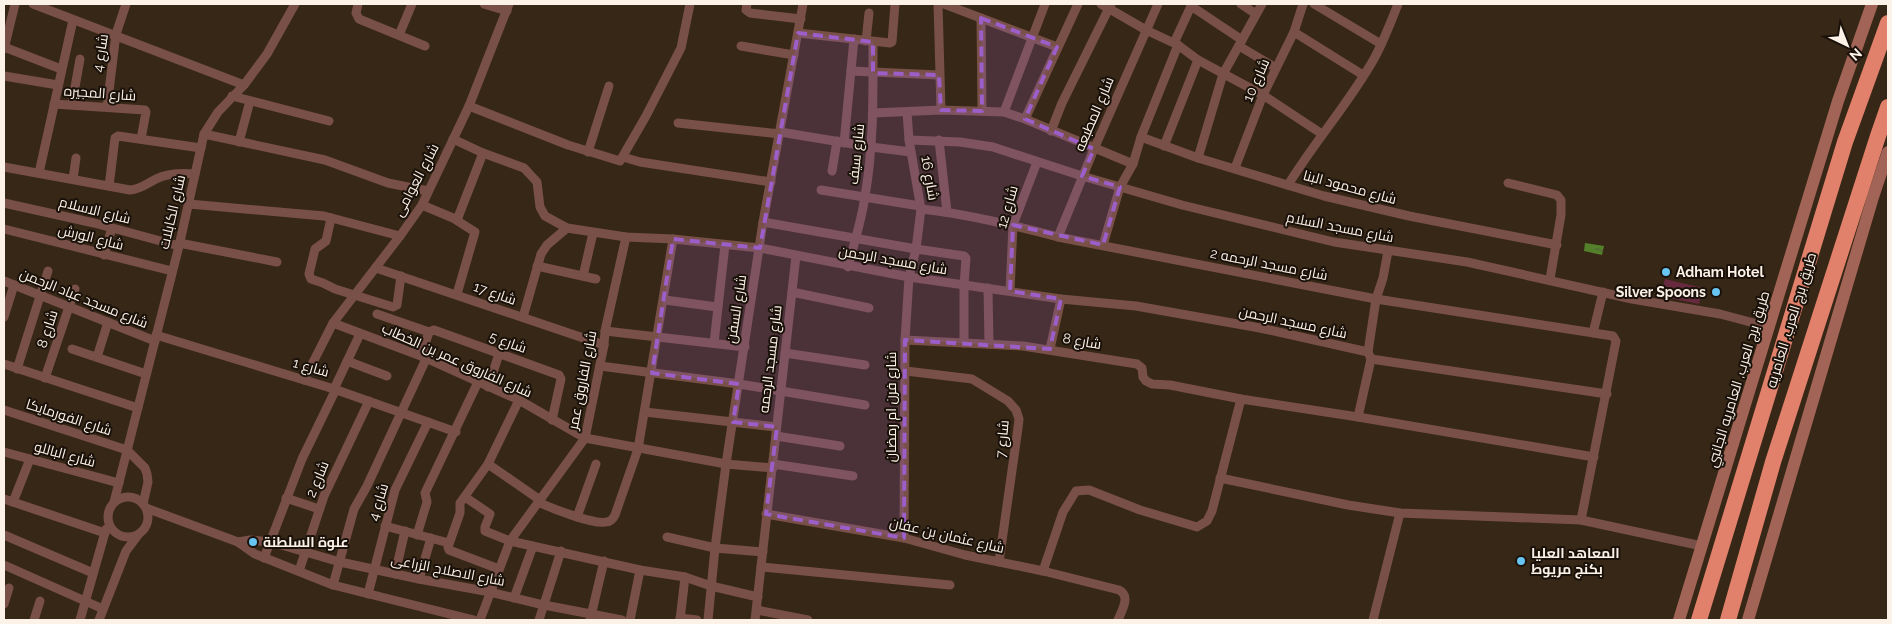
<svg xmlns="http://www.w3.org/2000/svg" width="1892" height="624" font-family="Raleway,Cairo,sans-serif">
<defs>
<pattern id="water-ripples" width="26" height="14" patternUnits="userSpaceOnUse" patternTransform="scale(1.25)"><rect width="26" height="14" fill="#54802c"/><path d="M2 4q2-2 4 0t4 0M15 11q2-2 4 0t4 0" fill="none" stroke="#506438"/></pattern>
</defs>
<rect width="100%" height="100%" fill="#372716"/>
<path fill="#66293e" d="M1665 279 1703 288 1699 304 1660 296Z"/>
<path fill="url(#water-ripples)" d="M1585 243 1604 246 1602 255 1584 251Z"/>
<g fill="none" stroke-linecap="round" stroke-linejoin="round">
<g stroke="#785047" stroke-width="9">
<path d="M33 4 244 85"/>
<path d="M358 4 356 13 359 19 425 46"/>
<path d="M484 4 507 11"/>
<path d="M747 4 746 10 750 13 801 19"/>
<path d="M938 4 941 110"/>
<path d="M944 4 1057 47"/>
<path d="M1101 4 1146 30 1178 45 1198 60 1263 95 1322 134"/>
<path d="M1241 4 1256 14"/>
<path d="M1314 4 1381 44"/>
<path d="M1191 6 1242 40"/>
<path d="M981 18 982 111"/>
<path d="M1294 32 1363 75"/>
<path d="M798 33 890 43 892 42 895 4"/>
<path d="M399 35 412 4"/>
<path d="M866 41 869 13"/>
<path d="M1174 43 1192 4"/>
<path d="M741 46 794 55"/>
<path d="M1239 46 1276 68"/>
<path d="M4 47 61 69"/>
<path d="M4 49 15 4"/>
<path d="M851 71 939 75"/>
<path d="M4 76 58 85"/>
<path d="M232 96 329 121"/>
<path d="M54 104 145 110 146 112 141 139"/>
<path d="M72 104 80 59"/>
<path d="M469 106 568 145 620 161 646 116 681 48 690 4"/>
<path d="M107 107 116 34 126 4"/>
<path d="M1004 112 1045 4"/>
<path d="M873 113 941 110 1004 112 1025 119 1133 164"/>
<path d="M1025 119 1078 4"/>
<path d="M678 123 780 134"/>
<path d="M1051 131 1062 103 1111 4"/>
<path d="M780 132 871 147 911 152"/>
<path d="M204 134 325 160 388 183 428 191"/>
<path d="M1141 137 1198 158 1324 196 1409 216 1557 245"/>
<path d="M453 139 483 153 524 168 537 182 540 207 545 216 567 228 626 237 673 239 760 248 909 277 1061 299 1136 306 1260 328 1368 352"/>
<path d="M909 140 960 142 993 147 1082 176 1182 205 1305 235 1334 242 1467 262 1632 299 1720 314 1769 327"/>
<path d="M939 140 947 212"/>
<path d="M239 142 250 101"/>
<path d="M844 143 854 39"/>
<path d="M1164 146 1198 60"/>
<path d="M588 152 609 86"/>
<path d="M623 157 640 162 771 182"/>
<path d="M1198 158 1223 74 1262 4"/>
<path d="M4 167 130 190C141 189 146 184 156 179 168 173 182 173 195 174"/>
<path d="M1235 168 1263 95 1294 32 1303 4"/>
<path d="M832 171 837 141"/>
<path d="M39 173 73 20"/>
<path d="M73 179 76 158"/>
<path d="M1508 183 1557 195 1561 200V215L1550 279"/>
<path d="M1288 185C1315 141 1350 102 1375 57 1384 40 1391 22 1398 4"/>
<path d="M109 186 115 138 118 136 201 148"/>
<path d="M821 190 920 206"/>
<path d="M4 203 94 223 179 246"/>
<path d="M189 204 324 216 400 236"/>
<path d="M422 205 453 218 475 232 457 294"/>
<path d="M921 209C967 214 1013 225 1058 237L1376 299 1613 336 1616 341 1581 520"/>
<path d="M331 218 326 241 315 249 309 274 311 279 323 283 335 289 393 307 397 305 401 276"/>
<path d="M457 220 483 153"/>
<path d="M763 222 916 249 964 256 966 258 964 285V343"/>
<path d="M4 229 172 271"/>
<path d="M1058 237 1094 149 1158 4"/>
<path d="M179 243 277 262"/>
<path d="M1103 245 1120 187 1133 164 1141 137 1178 45"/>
<path d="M104 255 112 228"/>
<path d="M537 266 596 279"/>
<path d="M848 267C854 243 862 219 865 196 874 145 873 93 873 42"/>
<path d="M376 268 604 345"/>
<path d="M583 276 593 233"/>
<path d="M4 281 155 341"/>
<path d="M988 288 989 344"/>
<path d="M1010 291 1013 225 1037 162"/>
<path d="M792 292 869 308"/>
<path d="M665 300 717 307"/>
<path d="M377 314 429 332"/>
<path d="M4 317 14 285"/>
<path d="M523 317 541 254 547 245 567 228"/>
<path d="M333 323 421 356 519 400 585 438 726 464 773 468"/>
<path d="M605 331 745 347"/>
<path d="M1593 333 1603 292"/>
<path d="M156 335 334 389 456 432"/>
<path d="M905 340 1023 346 1137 364 1142 368 1143 377 1146 381 1152 384 1170 385 1241 399 1358 417 1594 457"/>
<path d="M714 343 725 245"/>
<path d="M72 349 146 374"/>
<path d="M1050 349 1061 299"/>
<path d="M785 353 865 365"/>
<path d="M421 356 429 332 434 330 559 375 561 379 552 420"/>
<path d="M97 357 108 322"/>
<path d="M1371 359 1607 394"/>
<path d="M347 361 387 376"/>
<path d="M4 364 138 408"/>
<path d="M600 366 739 384 865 405"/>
<path d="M17 369 48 271"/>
<path d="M906 371 972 379 1008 401 1016 410 1019 419 1018 428 999 562"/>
<path d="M45 378 75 289"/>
<path d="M304 380 333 323 400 236 422 205 469 106 509 4"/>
<path d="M488 387 499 354"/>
<path d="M334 389 360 334"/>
<path d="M4 410 127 450 145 468 147 474 148 482 143 504"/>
<path d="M645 412 776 427"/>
<path d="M1358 417 1371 359 1368 352 1376 299 1383 278 1388 251"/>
<path d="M776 436 840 446"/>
<path d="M4 452 119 483"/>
<path d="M488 464 540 500"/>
<path d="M773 464 853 476"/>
<path d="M1220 478 1348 505 1400 513 1581 520 1702 546"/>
<circle cx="128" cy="517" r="20"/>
<path d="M465 497 490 514 485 527V531L510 541 640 570 685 577 711 586 758 597"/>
<path d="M286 498 319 509"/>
<path d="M4 499 105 533"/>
<path d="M13 502 30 459"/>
<path d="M114 502 179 246 204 134 218 112 244 85 267 54 295 4"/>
<path d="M538 502C551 508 594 525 606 522 611 522 613 519 615 515L638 449 673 239"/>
<path d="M146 508 238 542 255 554 333 585 474 620"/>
<path d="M766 514 904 538 965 555 1043 571 1119 590C1131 596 1122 610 1118 620"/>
<path d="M577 517 596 464"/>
<path d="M385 526 449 543"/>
<path d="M4 535 93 573"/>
<path d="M417 535 427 502 425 493 478 382"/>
<path d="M667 537 715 548 763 552"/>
<path d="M904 538 905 340 909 277 916 249 921 209 909 140 907 112"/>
<path d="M238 542 250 540 271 542 340 562 419 579 490 592 544 605 622 620"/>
<path d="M264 558 302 459 336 389"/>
<path d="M4 565 103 609"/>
<path d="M761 567 950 585"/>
<path d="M499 569 449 550 448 547 460 513V503L488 464 519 400"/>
<path d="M299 571 324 496 369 401"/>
<path d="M1043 571 1063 512 1076 491 1089 490 1140 510 1197 527 1207 521 1212 511 1241 399"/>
<path d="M395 574 405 531"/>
<path d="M419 579 431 538"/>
<path d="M333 585 354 509 367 486 426 359"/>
<path d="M368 594 395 490 428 422"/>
<path d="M514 598 533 546"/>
<path d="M4 604 9 588"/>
<path d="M757 610 808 620"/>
<path d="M680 618 697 620"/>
<path d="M34 620 40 601"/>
<path d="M80 620 106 529"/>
<path d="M99 620 126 551 138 535"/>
<path d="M480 620 510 541 585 438 604 345 605 331 626 237"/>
<path d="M539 620 561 551"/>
<path d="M590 620 604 561"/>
<path d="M630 620 640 570"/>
<path d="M680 620 685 577"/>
<path d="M708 620 715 548 726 464 763 222 803 4"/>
<path d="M755 620 796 256"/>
<path d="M1373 620 1400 513"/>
</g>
<g stroke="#a26456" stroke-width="12">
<path d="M1679 620 1838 101 1872 4"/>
<path d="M1748 620 1873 197 1888 152"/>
</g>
<g stroke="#e1816b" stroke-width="16">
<path d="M1699 620 1845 142 1888 23"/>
<path d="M1728 620 1773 462 1878 136 1888 107"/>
</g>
</g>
<path fill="#9c5ec9" fill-opacity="0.2" stroke="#9c5ec9" stroke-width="4" stroke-dasharray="10 6" stroke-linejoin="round" d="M981 18 1057 47 1025 119 1094 149 1082 176 1120 187 1103 245 1013 225 1010 291 1061 299 1050 349 905 340 904 538 766 514 777 427 733 422 739 384 652 373 673 239 760 248 798 33 873 42V73L939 75 941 110 982 111Z"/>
<g fill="#68c4f0" stroke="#19110a" stroke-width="2">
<circle cx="1666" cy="272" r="5"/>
<circle cx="1716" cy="292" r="5"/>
<circle cx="253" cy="542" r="5"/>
<circle cx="1521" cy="561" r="5"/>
</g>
<g text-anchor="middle" stroke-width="4" stroke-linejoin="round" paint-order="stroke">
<g font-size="14" fill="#fdf2e7" stroke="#19110a">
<text transform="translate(100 53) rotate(-81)" y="5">شارع 4</text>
<text transform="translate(1256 80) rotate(-66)" y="5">شارع 10</text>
<text transform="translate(100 93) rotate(4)" y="5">شارع المجيره</text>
<text transform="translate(1094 114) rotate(-67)" y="5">شارع المطبعه</text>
<text transform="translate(856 154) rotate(-84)" y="5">شارع سيف</text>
<text transform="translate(930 178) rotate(80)" y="5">شارع 16</text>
<text transform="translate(416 180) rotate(-62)" y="5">شارع العوامى</text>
<text transform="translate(1350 187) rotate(15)" y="5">شارع محمود البنا</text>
<text transform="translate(1007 207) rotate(-74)" y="5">شارع 12</text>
<text transform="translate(95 210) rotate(14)" y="5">شارع الاسلام</text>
<text transform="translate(172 212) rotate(-77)" y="5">شارع الكابلات</text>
<text transform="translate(1340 227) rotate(11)" y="5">شارع مسجد السلام</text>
<text transform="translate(91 237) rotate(14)" y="5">شارع الورش</text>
<text transform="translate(893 260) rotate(10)" y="5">شارع مسجد الرحمن</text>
<text transform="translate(1269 264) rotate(11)" y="5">شارع مسجد الرحمه 2</text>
<text transform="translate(495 293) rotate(19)" y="5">شارع 17</text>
<text transform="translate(84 298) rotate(22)" y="5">شارع مسجد عباد الرحمن</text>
<text transform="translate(736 309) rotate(-81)" y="5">شارع السفن</text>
<text transform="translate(1791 320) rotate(-73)" y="5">طريق برج العرب, العامريه</text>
<text transform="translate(1293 322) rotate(12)" y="5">شارع مسجد الرحمن</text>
<text transform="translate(47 329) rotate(-72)" y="5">شارع 8</text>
<text transform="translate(1082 341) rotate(10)" y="5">شارع 8</text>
<text transform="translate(508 342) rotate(20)" y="5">شارع 5</text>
<text transform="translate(770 359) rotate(-83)" y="5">شارع مسجد الرحمه</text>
<text transform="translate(457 360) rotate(24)" y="5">شارع الفاروق عمر بن الخطاب</text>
<text transform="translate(311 367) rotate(16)" y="5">شارع 1</text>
<text transform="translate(1738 379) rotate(-73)" y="5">طريق برج العرب, العامريه الجانبي</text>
<text transform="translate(582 380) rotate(-79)" y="5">شارع الفاروق عمر</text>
<text transform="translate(891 407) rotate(-90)" y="5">شارع فرن ام رمضان</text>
<text transform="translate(69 417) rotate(18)" y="5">شارع الفورمايكا</text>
<text transform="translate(1002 439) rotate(-85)" y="5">شارع 7</text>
<text transform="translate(65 454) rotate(15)" y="5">شارع الباللو</text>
<text transform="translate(317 479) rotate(-67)" y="5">شارع 2</text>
<text transform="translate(378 502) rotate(-73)" y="5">شارع 4</text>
<text transform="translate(947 535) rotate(13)" y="5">شارع عثمان بن عفان</text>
<text transform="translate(448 570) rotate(11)" y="5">شارع الاصلاح الزراعى</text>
</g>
<g font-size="14" font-weight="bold" fill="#fdf2e7" stroke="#19110a" text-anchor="start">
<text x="1676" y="277">Adham Hotel</text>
<text x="1706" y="297" text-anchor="end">Silver Spoons</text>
<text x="263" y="547">علوة السلطنة</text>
<text x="1531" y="558">المعاهد العليا<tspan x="1531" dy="16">بكنج مريوط</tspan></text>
</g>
</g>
<rect width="1892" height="624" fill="none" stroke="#fdf2e7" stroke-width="10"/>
<g transform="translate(1847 45) rotate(137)" stroke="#19110a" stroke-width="4" paint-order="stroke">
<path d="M0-4L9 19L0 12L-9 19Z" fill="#fdf2e7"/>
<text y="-8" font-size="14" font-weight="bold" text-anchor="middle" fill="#fdf2e7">N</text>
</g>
</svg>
